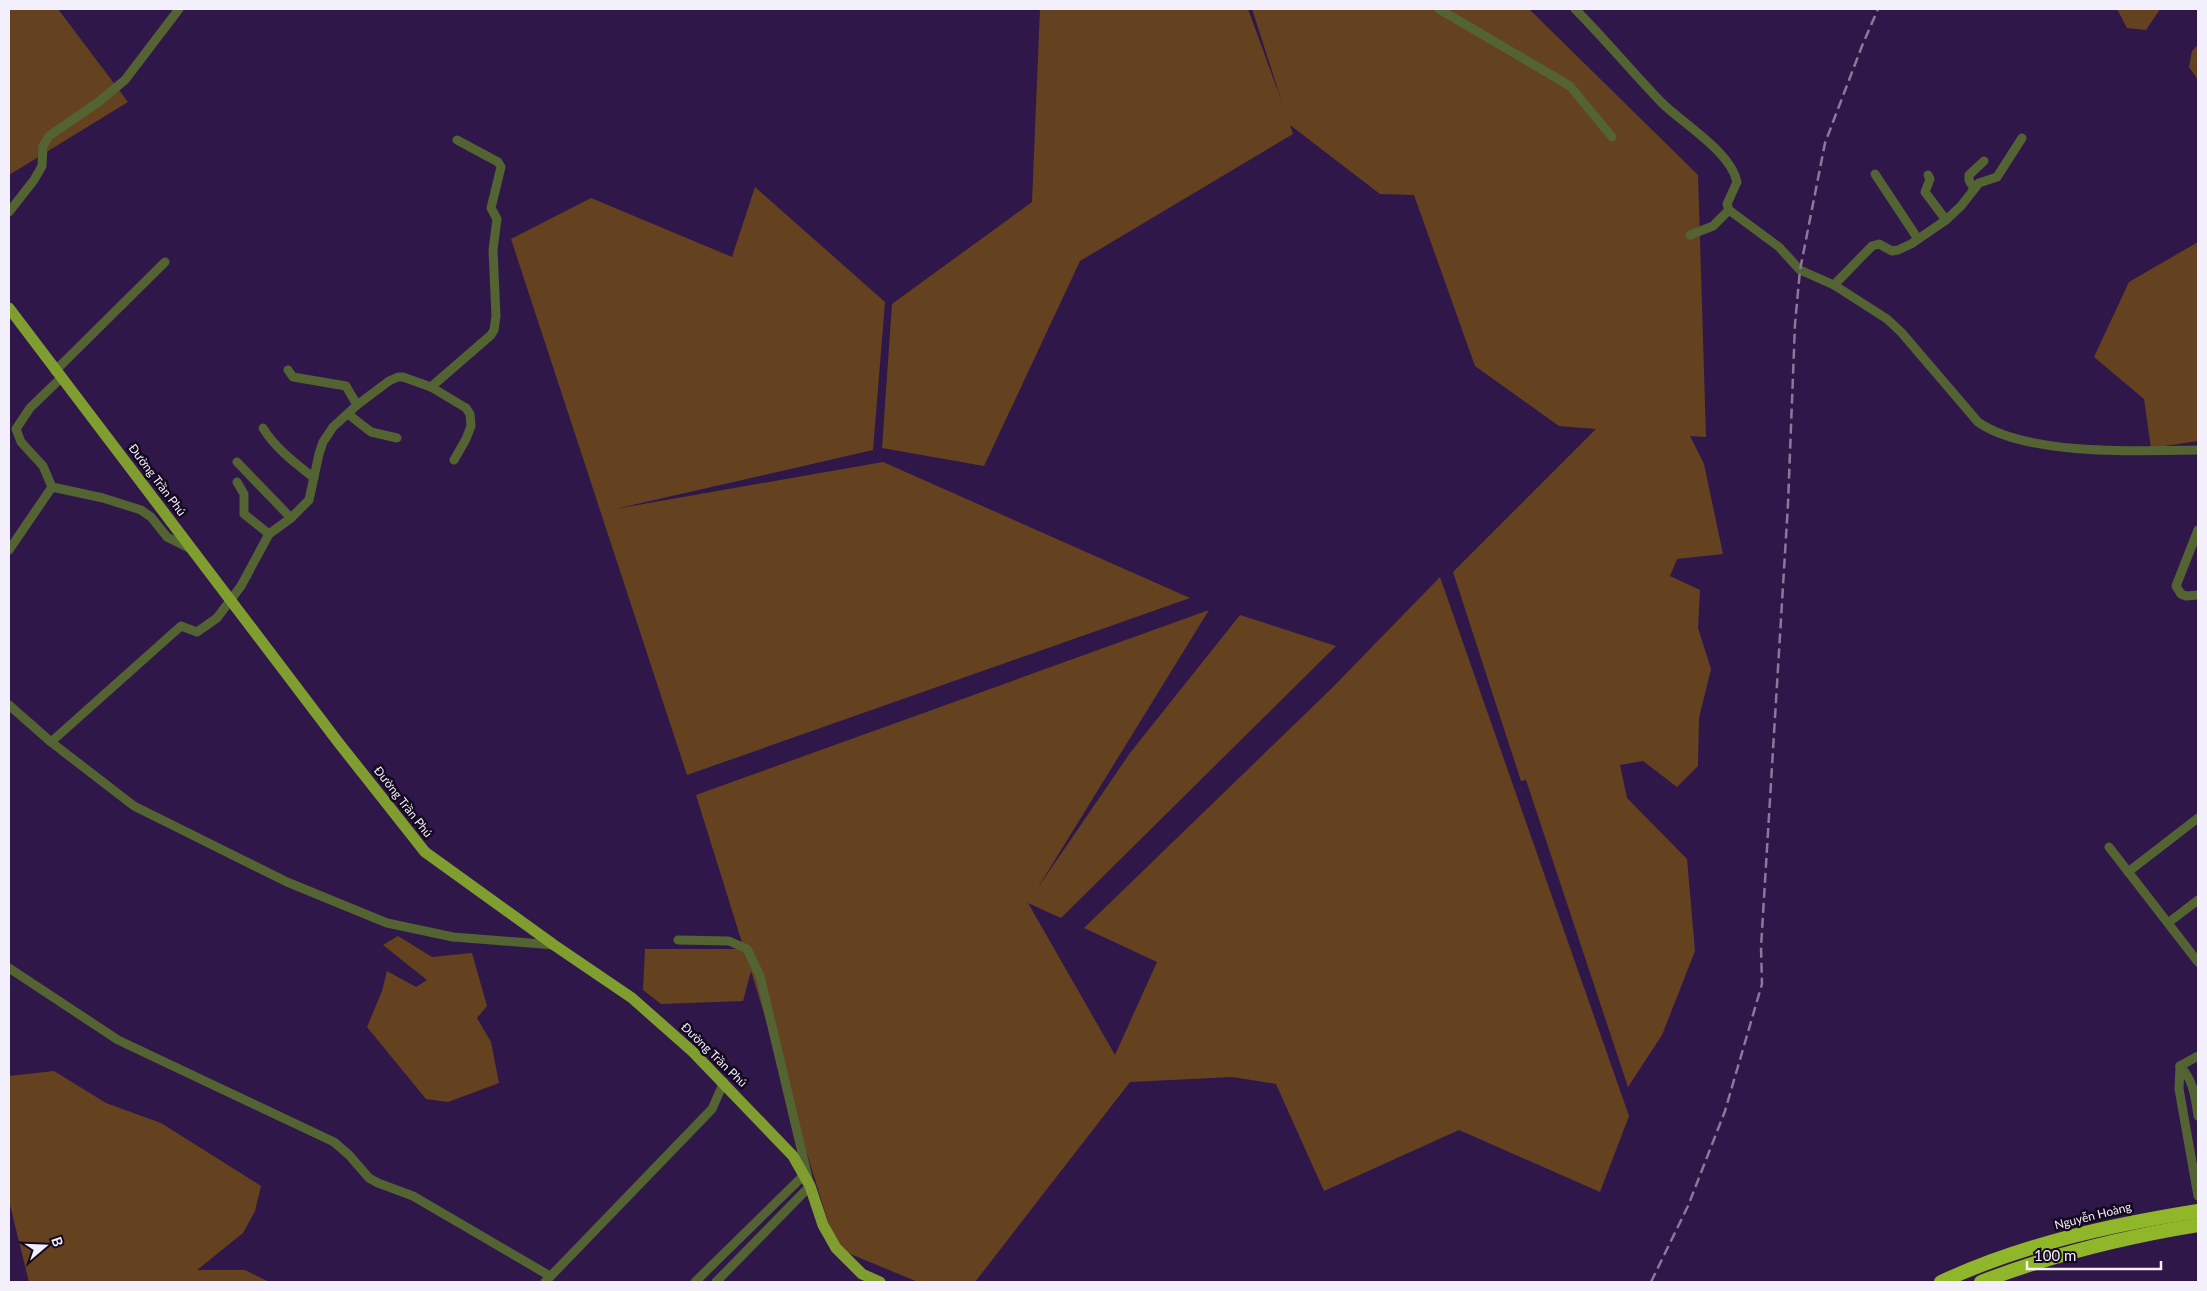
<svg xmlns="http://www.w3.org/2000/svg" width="2207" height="1291" viewBox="0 0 2207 1291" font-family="Lato,sans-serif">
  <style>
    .green { fill: #644220 }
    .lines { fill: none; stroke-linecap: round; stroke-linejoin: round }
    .minor { stroke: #536332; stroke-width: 9 }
    .major { stroke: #7f9e2f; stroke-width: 11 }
    .highway { stroke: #90b629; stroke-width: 14 }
    .rail { stroke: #89799a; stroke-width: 2.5; stroke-dasharray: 10 5; stroke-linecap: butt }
    .labels { text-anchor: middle; stroke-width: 5; stroke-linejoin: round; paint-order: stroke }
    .street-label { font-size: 12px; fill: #f4effc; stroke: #14091f }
  </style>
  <rect width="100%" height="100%" fill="#301749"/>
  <g class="green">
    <path d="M9 9H58L128 102 9 175Z"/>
    <path d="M1040 9H1248L1282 102 1252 9H1529L1698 175 1706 437 1690 436 1704 464 1723 554 1677 559 1670 576 1700 590 1698 628 1711 669 1699 718 1698 766 1677 787 1643 761 1620 765 1627 798 1687 859 1695 951 1662 1035 1628 1087 1526 780 1521 781 1453 572 1596 429 1559 426 1475 366 1414 195 1380 194 1290 125 1293 134 1080 261 984 466 882 448 892 304 1032 202Z"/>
    <path d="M2117 9H2160L2146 30 2127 28Z"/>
    <path d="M2198 45V80L2189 67 2192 51Z"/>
    <path d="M755 187 885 302 873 450 615 509 883 462 1190 598 687 775 511 239 591 198 732 257Z"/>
    <path d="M2198 242V441L2151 448 2144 399 2094 357 2129 282Z"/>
    <path d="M1440 577 1629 1116 1600 1192 1459 1130 1324 1191 1276 1084 1232 1077 1130 1082 975 1282H918L836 1248 751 971 743 1001 661 1004 643 990 645 949H744L696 795 1209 610 1037 889 1130 753 1240 615 1336 646 1061 918 1028 903 1115 1055 1157 962 1084 928 1332 688Z"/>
    <path d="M398 936 432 957 472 953 487 1006 477 1018 491 1042 499 1083 448 1102 426 1099 367 1027 382 991 387 971 416 987 427 980 383 945Z"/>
    <path d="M54 1071 106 1103 161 1123 261 1186 255 1211 243 1233 197 1270H245L269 1282H29L9 1201V1076Z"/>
  </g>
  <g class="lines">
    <g class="minor">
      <path d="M1439 9 1570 86 1612 137"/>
      <path d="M1575 9C1605 39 1632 72 1661 102 1683 124 1731 152 1737 182L1727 204 1729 210 1779 247 1800 270 1834 285 1887 319 1901 332 1978 422C2026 456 2140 451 2198 450"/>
      <path d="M1875 174 1918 239"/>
      <path d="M1928 175 1930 179 1925 192 1946 220"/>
      <path d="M1974 189 1969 180V175L1984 161"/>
      <path d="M9 212 34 180 42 166 43 146 49 136 97 103 125 80 179 9"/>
      <path d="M1690 235 1713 226 1729 210"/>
      <path d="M1834 285 1872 246 1879 244 1892 251 1898 250 1911 244 1946 220 1961 206 1979 183 1997 177 2022 138"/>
      <path d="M288 370 293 377 346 386 357 405"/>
      <path d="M55 371 165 262"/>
      <path d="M431 387 491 335 494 330 496 316 493 250 497 219 491 208 501 167 498 162 457 140"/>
      <path d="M348 414 371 432 397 438"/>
      <path d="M263 428C275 448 295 463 314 478"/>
      <path d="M237 462 291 518"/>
      <path d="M237 482 244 494V514L269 534"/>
      <path d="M52 487 103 498 141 510 151 517 167 537 191 549"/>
      <path d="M52 487 43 466 21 442 16 429 30 408 62 377"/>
      <path d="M2198 530 2176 586 2181 594 2186 596 2198 595"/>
      <path d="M9 550 52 487"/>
      <path d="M9 705 51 742 134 806 287 882 387 923 453 937 554 945"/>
      <path d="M51 742 181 626 197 632 217 618 241 586 269 534 291 518 309 500 319 454 323 442 333 427 357 405 389 381 398 377H403L431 387 466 408 470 414 471 426 466 439 454 460"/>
      <path d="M2109 847 2198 962"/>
      <path d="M2128 872 2198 818"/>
      <path d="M2168 923 2198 900"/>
      <path d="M678 940 729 941 747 949 760 976 810 1186 716 1282"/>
      <path d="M9 968 118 1040 334 1142 349 1155 369 1178 378 1183 413 1196 550 1276"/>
      <path d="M2180 1066 2179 1089 2198 1196"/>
      <path d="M2180 1066C2194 1081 2195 1097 2198 1116"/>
      <path d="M2180 1066 2198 1056"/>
      <path d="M545 1282 712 1109 724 1082"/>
      <path d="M695 1282 804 1175"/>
    </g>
    <path class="major" d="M9 308 338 742 425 852 554 945 632 998 693 1052 793 1156 810 1186 823 1225 836 1248 862 1274 880 1282"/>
    <g class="highway">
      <path d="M1941 1282C2023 1244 2110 1225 2198 1211"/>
      <path d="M1981 1282C2051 1255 2124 1237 2198 1225"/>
    </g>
    <path class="rail" d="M1651 1282 1688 1206 1725 1111 1762 984 1761 947 1788 504 1795 324 1800 270 1825 143 1862 46 1878 9"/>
  </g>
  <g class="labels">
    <g class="street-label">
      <text transform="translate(157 480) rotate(53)" y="4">Đường Trần Phú</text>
      <text transform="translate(403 802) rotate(52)" y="4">Đường Trần Phú</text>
      <text transform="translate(714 1055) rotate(44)" y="4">Đường Trần Phú</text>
      <text transform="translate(2093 1216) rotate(-14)" y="4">Nguyễn Hoàng</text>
    </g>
  </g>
  <rect width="2207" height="1291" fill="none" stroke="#f4effc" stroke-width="20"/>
  <g transform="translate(45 1246) rotate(71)" stroke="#14091f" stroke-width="4" paint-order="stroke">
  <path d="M0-4L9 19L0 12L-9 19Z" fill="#f4effc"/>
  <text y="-8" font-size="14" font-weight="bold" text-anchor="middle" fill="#f4effc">B</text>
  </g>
  <path d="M2027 1261v8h134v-8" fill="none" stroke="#f4effc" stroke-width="2.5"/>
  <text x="2034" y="1261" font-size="15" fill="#f4effc" stroke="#14091f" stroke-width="4" paint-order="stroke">100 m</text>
</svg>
